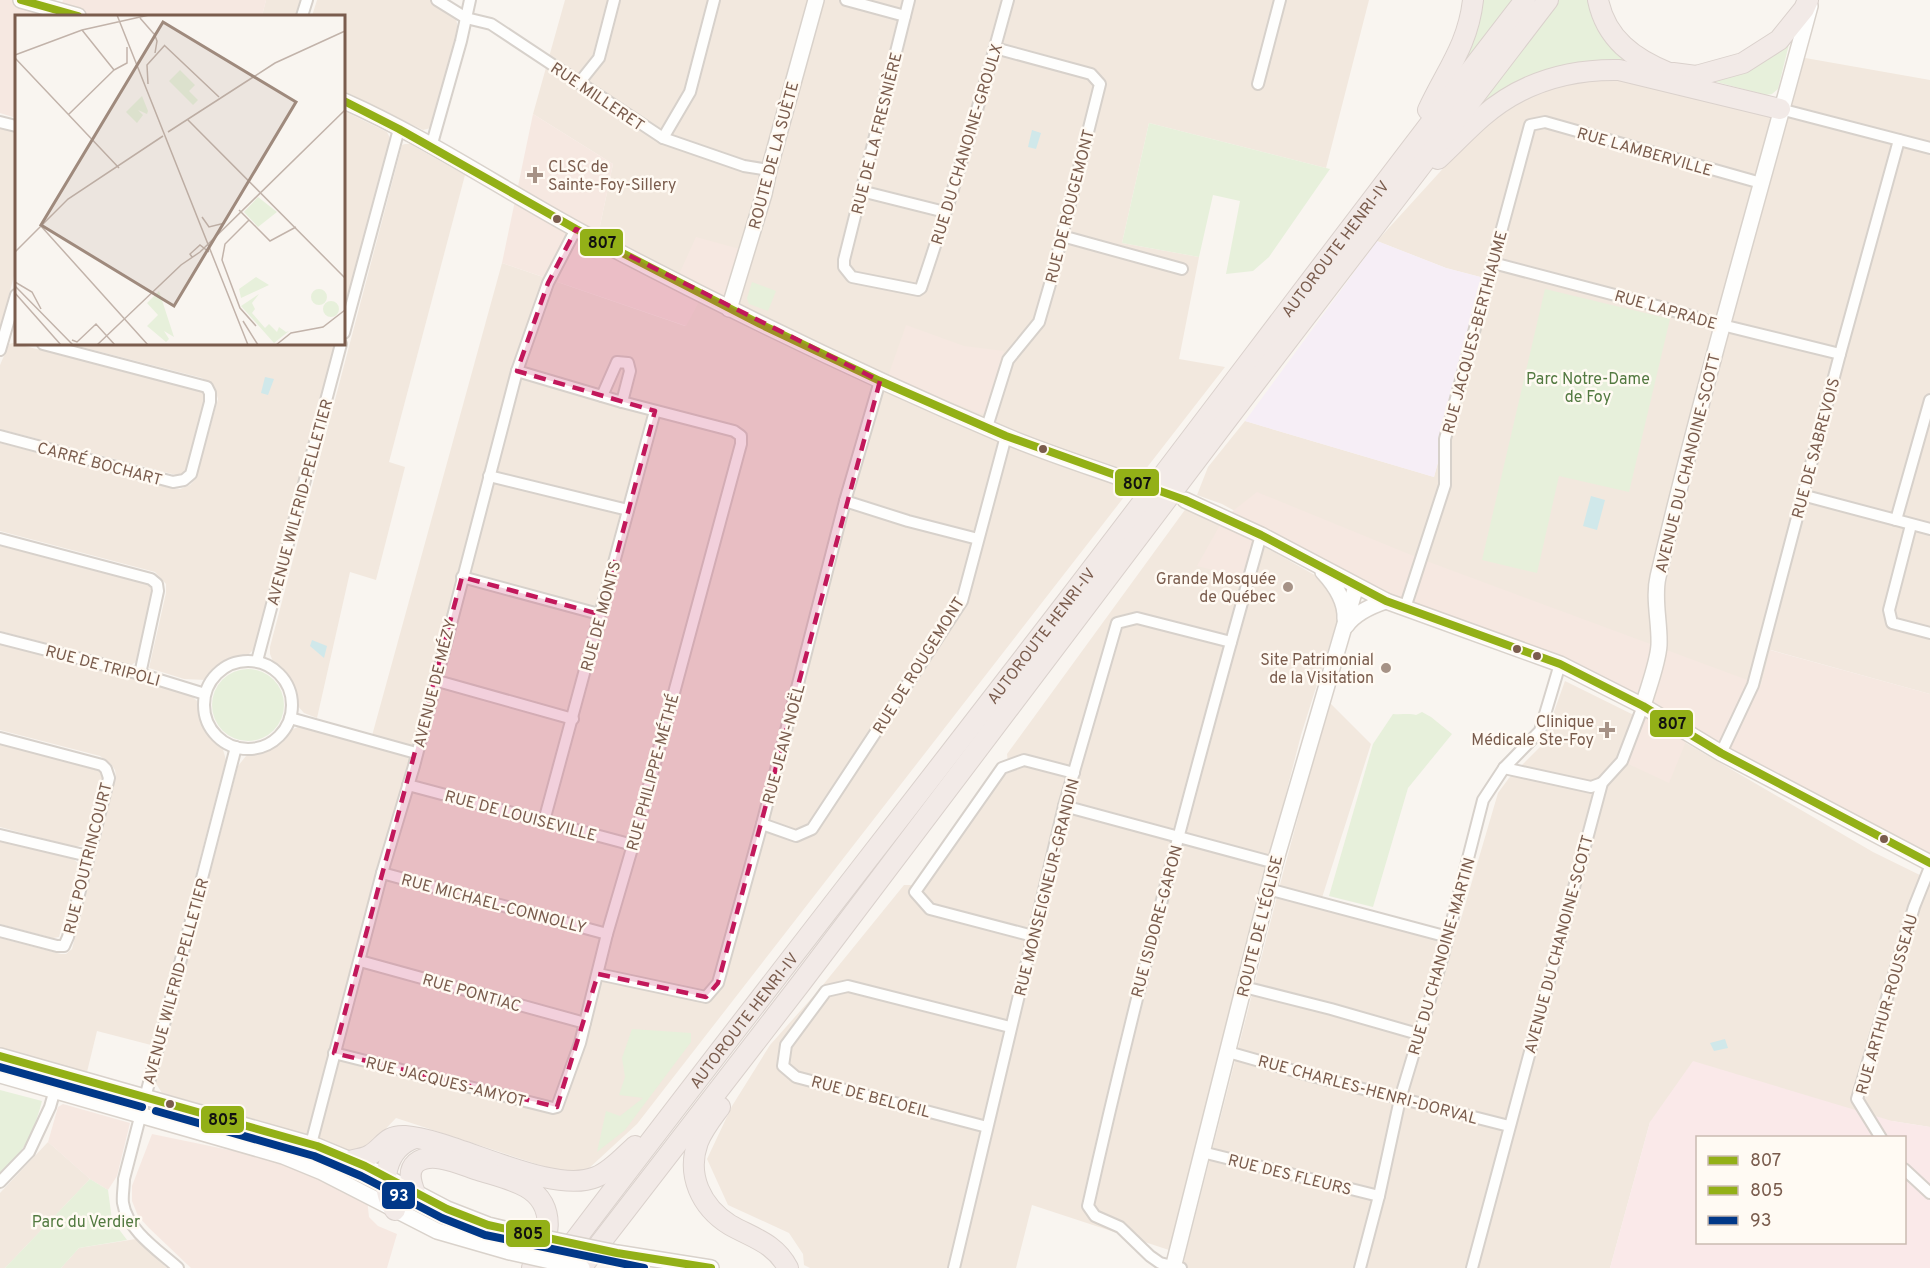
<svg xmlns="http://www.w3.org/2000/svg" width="1930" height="1268" viewBox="0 0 1930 1268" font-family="Overpass,sans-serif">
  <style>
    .residential { fill: #f2e8de }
    .commercial { fill: #f6e8e1 }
    .education { fill: #f6eef6 }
    .medical { fill: #fae9e9; fill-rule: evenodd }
    .green { fill: #e7f0db }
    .water { fill: #d0e8ea }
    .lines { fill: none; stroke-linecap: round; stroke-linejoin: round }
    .street-casing { stroke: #d7d1cb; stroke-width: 14 }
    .secondary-casing { stroke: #d9d2cb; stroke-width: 18 }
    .highway-casing { stroke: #dad1cc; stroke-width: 22 }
    .street { stroke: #fefefd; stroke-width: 10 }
    .secondary { stroke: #fefefd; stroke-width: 15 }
    .highway { stroke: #f2eae7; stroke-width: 20 }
    .secondary-bridge-casing { stroke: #d9d2cb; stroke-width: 18; stroke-linecap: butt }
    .secondary-bridge { stroke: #fefefd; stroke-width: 15 }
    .bus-1-casing { stroke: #fffaf3; stroke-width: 12 }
    .bus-2-casing { stroke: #fffaf3; stroke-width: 12 }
    .bus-3-casing { stroke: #fffaf3; stroke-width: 12 }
    .bus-1 { stroke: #93b017; stroke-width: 8 }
    .bus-2 { stroke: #93b017; stroke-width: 8 }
    .bus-3 { stroke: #013888; stroke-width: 8 }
    .marked { fill: #c2185b; fill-opacity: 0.2; stroke: #c2185b; stroke-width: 4.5; stroke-dasharray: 12 8; stroke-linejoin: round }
    .poi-dot { fill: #a69286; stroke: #fffaf3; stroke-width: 2 }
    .bus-dot { fill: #7a5c4d; stroke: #fffaf3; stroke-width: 2 }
    .labels { text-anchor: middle; stroke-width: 5; stroke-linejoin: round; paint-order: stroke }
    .street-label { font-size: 16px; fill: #7a5c4d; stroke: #fffaf3 }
    .poi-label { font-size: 16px; fill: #7a5c4d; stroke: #fffaf3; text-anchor: end }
    .park-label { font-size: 16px; fill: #537a41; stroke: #fffaf3 }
    .inset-road { fill: none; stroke: #c2b3aa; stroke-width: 1.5 }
    .view { fill: #9f8a7d; fill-opacity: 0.15; stroke: #9f8a7d; stroke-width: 3 }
    .inset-edge { fill: none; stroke: #7a5c4d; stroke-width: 3 }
    .line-badge { stroke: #fffaf3; stroke-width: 2 }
    .badge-label { font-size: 16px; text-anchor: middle; font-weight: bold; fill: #fff }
    .pale-badge-label { font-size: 16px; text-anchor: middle; font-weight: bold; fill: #111 }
  </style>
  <rect width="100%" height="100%" fill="#f9f5f0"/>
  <g class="residential">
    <path d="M266 0H300L296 16H262Z"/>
    <path d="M317 0H431L456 18 458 29 431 128 423 130 344 91V16H312Z"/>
    <path d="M565 0H1369L1326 168 1149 123 1122 243 1199 257 1179 359 1225 367 637 1124 587 1170 564 1173 396 1118 376 1139 366 1153 307 1147 262 1134 265 1122 162 1093 155 1082 238 766 246 756 268 749 278 743 289 731 300 726 370 743 502 263 685 326 702 295 597 240 613 164 533 114Z"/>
    <path d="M1794 56 1930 80V694L1771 650 1761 685 1257 523 1222 504 1197 495 1208 467 1245 421 1434 477 1488 279 1446 268 1377 241 1499 107 1553 81 1608 70 1778 107Z"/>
    <path d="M344 111 387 132 390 138 344 314Z"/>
    <path d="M0 127 16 131V268L0 330Z"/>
    <path d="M405 144H410L465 175 389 462 405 467 376 580 350 572 317 718 304 713 297 705 292 684 273 662 270 654V647L402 145Z"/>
    <path d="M13 343 201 391 205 397 186 469 182 474 176 475 0 429V365L9 344Z"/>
    <path d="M70 344H336L255 648 248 655 230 660 217 667 206 680 184 679 149 668 166 593V584L155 572 0 531V443L171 488 180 489 190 485 196 478 218 399 214 386 202 378Z"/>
    <path d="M1187 507 1274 552 1327 582 1337 608 1338 618 1301 735 1169 1250 1032 1205 1016 1268H810L804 1265 803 1254 789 1233 728 1205 707 1159 732 1106 770 1045 818 991 904 885H915L1008 763 1007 754Z"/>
    <path d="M0 544 144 582 149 586 153 592 136 662 131 665 0 631Z"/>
    <path d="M0 644 190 694 197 701 201 719 206 730 222 746 226 760 151 1045 97 1031 87 1072 0 1048V938L61 954H66L72 949 116 777 115 770 111 764 100 756 0 730Z"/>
    <path d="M1565 681 1662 729 1873 852 1930 880V1127L1892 1121 1650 1122 1610 1268H1182L1283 873 1329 702 1371 744 1320 904 1443 939 1458 929 1498 793 1509 778 1542 745Z"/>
    <path d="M0 744 100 771 103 778 83 845 75 847 0 827Z"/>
    <path d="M0 840 72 858 78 863V867L59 937 53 938 0 924Z"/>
    <path d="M48 1142 90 1179 5 1268H0V1193Z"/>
    <path d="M136 1239 167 1268H61L79 1248Z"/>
  </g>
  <g class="commercial">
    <path d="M0 0H21L60 11 63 0H266L262 16H16V118L0 113Z"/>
    <path d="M533 114 613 164 597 240 676 281 696 237 747 251 729 309 702 296 686 326 502 263Z"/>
    <path d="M906 325 964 346 1004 351 986 413 981 414 888 376Z"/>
    <path d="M1257 492 1421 559 1761 685 1770 650 1930 694V863L1689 734 1669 783 1622 761 1643 706 1405 608 1261 535 1249 579 1197 566 1224 518Z"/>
    <path d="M63 1104 130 1123 117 1176 108 1190 90 1179 48 1142 58 1107Z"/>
    <path d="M152 1134 374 1180 367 1199 369 1217 378 1226 397 1234 387 1268H191L149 1228 138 1216 132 1201V1186Z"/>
  </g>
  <path class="education" d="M1377 241 1446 268 1488 279 1434 477 1245 421Z"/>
  <path class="medical" d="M1693 1061 1892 1121 1930 1127V1268H1610L1650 1122ZM1698 1138H1904V1242H1698Z"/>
  <g class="green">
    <path d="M1478 0H1513L1446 90Z"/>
    <path d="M1557 0H1593L1639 65H1595L1461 131Z"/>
    <path d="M1790 40 1778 89 1772 94 1766 95 1713 81Z"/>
    <path d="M1149 123 1326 168 1330 169 1269 257 1253 271 1226 274 1240 201 1213 195 1199 257 1122 243Z"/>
    <path d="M752 282 776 291 768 311 749 304 747 298Z"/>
    <path d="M1545 289 1670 319 1629 492 1559 476 1537 573 1482 560Z"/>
    <circle cx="248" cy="705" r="36"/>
    <path d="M1422 712 1431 717 1452 734 1408 788 1373 907 1329 896 1373 744 1393 714C1401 715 1409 713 1416 715Z"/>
    <path d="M632 1029 691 1033V1042L625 1130 597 1152 606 1111 620 1116 643 1098 619 1095 625 1077 622 1058Z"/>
    <path d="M0 1090 42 1101C33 1135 24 1151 0 1176Z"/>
    <path d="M90 1179 108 1190 112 1220 127 1240 79 1248 61 1268H5Z"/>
  </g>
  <g class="water">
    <path d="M1032 130 1041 133 1036 149 1028 147Z"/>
    <path d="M265 377 274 379 268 395 261 393Z"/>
    <path d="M1591 496 1605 500 1597 530 1583 526Z"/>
    <path d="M312 640 327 646 324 658 310 646Z"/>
    <path d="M1725 1039 1728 1048 1714 1051 1710 1043Z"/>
  </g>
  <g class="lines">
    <defs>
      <g id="street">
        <path d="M437 0 466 18 491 24 663 138 744 166 769 170"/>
        <path d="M846 0 905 16"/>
        <path d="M909 0 844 260V267L852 277 918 290 921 288C953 193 982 97 1008 0"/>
        <path d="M302 16 307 0"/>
        <path d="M579 83 599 58 614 0"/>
        <path d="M1258 84 1280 0"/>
        <path d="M1780 109 1930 148"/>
        <path d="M0 122 16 126"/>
        <path d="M663 138 690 92 714 0"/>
        <path d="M431 147 461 41 470 0"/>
        <path d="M861 191 945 212"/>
        <path d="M1062 236 1182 269"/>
        <path d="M1493 263 1657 306 1722 325 1840 354"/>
        <path d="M344 333 399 129"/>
        <path d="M0 350 16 295"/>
        <path d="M602 396 617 362 628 363 630 371 622 402"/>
        <path d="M987 427 1008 360 1039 322 1050 284 1100 84 1091 74 995 48"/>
        <path d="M0 436 173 482 184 480 191 474 210 402V393L207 387 43 344"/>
        <path d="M489 476 628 510"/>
        <path d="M1802 495 1930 529"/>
        <path d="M845 501 908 521 978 539"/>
        <path d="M1896 520 1930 400"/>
        <path d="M1911 525 1889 610 1892 623 1930 633"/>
        <path d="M0 539 151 579 157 584 158 591 140 674"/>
        <path d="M462 577 599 614"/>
        <path d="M1405 608 1445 485V439L1530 125 1545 122 1761 183"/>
        <path d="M0 638 140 674 205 694"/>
        <path d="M257 661 341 344"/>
        <circle cx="248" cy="705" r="44"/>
        <path d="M434 680 573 719"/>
        <path d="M290 718 416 753"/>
        <path d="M0 738 102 765 106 769 109 778 68 937 64 946H57L0 931"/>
        <path d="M1721 753 1753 685 1840 354 1899 140"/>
        <path d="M1504 768 1591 787 1602 783"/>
        <path d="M408 785 633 845"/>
        <path d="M1064 806 1275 863"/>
        <path d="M544 821 655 411"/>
        <path d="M762 824 796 836 812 829 962 601 1006 436"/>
        <path d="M0 835 88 856"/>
        <path d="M382 873 607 934"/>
        <path d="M1268 889 1448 937"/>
        <path d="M1033 936 930 909 915 892 1002 768 1024 760 1074 773"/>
        <path d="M360 961 585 1023"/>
        <path d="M598 974 706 997 718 983 762 824 845 501 880 381"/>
        <path d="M1244 987 1331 1009 1418 1034"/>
        <path d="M1228 1052 1312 1076 1509 1126"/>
        <path d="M334 1053 553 1108 557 1107 580 1043 607 934 633 845 741 444V436L734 431 622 402 517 371"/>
        <path d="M987 1127 796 1077 783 1066 786 1045 826 991 848 986 1010 1027"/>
        <path d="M1881 1138 1857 1099 1914 907 1930 867"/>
        <path d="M311 1144 382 873 414 766 517 371 548 283 576 229"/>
        <path d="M1202 1152 1379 1196"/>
        <path d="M1904 1169 1930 1193"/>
        <path d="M0 1182 29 1152 50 1107 60 1072"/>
        <path d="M178 1268C159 1251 127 1230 123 1203 122 1196 124 1187 124 1179L236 747"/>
        <path d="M954 1268 1064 806 1117 623 1137 618 1231 642"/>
        <path d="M1181 1268 1160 1263 1150 1256 1120 1227 1095 1216 1088 1206C1138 981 1198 758 1261 535"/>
        <path d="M1360 1268 1379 1196 1400 1099 1443 956 1483 800 1504 768 1540 731 1560 664"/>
        <path d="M1472 1268 1602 783 1622 761 1643 706"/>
      </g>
      <g id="secondary">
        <path d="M21 0 78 16"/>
        <path d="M344 101C432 140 512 196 598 241 731 311 867 377 1006 436 1049 454 1094 468 1138 484"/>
        <path d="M729 309 764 194 769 170 816 0"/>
        <path d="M1185 500 1261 535 1386 601 1560 664 1643 706 1721 753 1930 863"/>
        <path d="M1323 572C1335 585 1346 602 1345 619"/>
        <path d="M1346 626C1355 613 1371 606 1386 601"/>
        <path d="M1643 706C1648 688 1658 663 1659 645 1660 623 1653 598 1658 577 1703 385 1759 196 1810 6"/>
        <path d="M0 1056 317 1146 365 1166 447 1209 488 1225 525 1234"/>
        <path d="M0 1075 283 1156 322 1172 437 1231 510 1252"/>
        <path d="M617 1253 711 1268"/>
        <path d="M1173 1268 1275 863 1356 586"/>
      </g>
      <g id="highway">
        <path d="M1598 0C1606 39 1634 59 1669 73"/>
        <path d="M1673 73 1696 76 1743 63 1779 40 1804 9 1808 0"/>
        <path d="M1428 110C1446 71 1468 45 1473 0"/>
        <path d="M1438 159C1453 145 1467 130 1482 117 1522 82 1568 69 1619 70L1780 109"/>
        <path d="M720 1107C712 1118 703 1129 698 1142 686 1175 701 1207 730 1225 753 1238 775 1243 788 1268"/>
        <path d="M353 1160C359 1159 365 1158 370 1155 384 1147 385 1135 405 1136 456 1140 551 1196 596 1177 611 1171 623 1157 635 1146"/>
        <path d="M415 1193C411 1183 407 1171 416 1163 432 1150 462 1165 478 1170 494 1175 512 1179 526 1187 558 1205 550 1244 532 1268"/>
        <path d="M395 1210C378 1186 385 1148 415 1138"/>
        <path id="s1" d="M554 1268C723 1044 897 823 1068 600 1221 400 1371 199 1525 0"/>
        <path d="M581 1268 801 983 1229 417 1548 0"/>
      </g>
    </defs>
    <use href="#street" class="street-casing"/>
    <use href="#secondary" class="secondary-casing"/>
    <use href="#highway" class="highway-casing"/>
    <use href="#street" class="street"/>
    <use href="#secondary" class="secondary"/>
    <use href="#highway" class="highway"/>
    <defs>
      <g id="secondary-bridge">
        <path d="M525 1234 617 1253"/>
        <path d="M510 1252 582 1268"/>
      </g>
    </defs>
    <use href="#secondary-bridge" class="secondary-bridge-casing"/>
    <use href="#secondary-bridge" class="secondary-bridge"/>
    <defs>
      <g id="bus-1">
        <path d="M21 0 78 16"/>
        <path d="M344 101 399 129 576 229 760 324 880 381 1006 436 1185 500 1261 535 1386 601 1560 664 1643 706 1721 753 1930 863"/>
      </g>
      <path id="bus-2" d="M0 1056 317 1146 365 1166 447 1209 488 1225 617 1253 711 1268"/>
      <g id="bus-3">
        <path d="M0 1067 142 1107"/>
        <path d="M156 1111 314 1156 361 1176 442 1218 485 1235 644 1268"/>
      </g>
    </defs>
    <use href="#bus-1" class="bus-1-casing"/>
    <use href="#bus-2" class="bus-2-casing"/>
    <use href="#bus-3" class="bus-3-casing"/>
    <use href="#bus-1" class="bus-1"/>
    <use href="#bus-2" class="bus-2"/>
    <use href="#bus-3" class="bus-3"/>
  </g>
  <path class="marked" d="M576 229 880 381 718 983 706 997 598 974 557 1107 334 1053 462 577 599 614 615 561 655 411 517 371 548 283Z"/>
  <g class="poi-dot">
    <path d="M532 166h6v6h6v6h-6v6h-6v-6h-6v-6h6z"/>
    <circle cx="1288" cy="587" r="6"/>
    <circle cx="1386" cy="668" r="6"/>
    <path d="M1604 721h6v6h6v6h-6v6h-6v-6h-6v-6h6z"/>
  </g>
  <g class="bus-dot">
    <circle cx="557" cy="219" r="5"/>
    <circle cx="1043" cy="449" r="5"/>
    <circle cx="1517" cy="649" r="5"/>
    <circle cx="1537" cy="656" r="5"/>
    <circle cx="1884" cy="839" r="5"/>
    <circle cx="170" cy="1104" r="5"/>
  </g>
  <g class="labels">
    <g class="street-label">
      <text transform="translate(598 96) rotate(34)" y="6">RUE MILLERET</text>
      <text transform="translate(876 133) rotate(-76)" y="6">RUE DE LA FRESNIÈRE</text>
      <text transform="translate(966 144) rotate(-73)" y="6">RUE DU CHANOINE-GROULX</text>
      <text transform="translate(1645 151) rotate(16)" y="6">RUE LAMBERVILLE</text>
      <text transform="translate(773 155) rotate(-75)" y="6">ROUTE DE LA SUÈTE</text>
      <text transform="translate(1069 206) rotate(-76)" y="6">RUE DE ROUGEMONT</text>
      <text dy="6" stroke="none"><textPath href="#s1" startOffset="1284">AUTOROUTE HENRI-IV</textPath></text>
      <text transform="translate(1666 309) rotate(16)" y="6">RUE LAPRADE</text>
      <text transform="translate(1474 332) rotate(-75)" y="6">RUE JACQUES-BERTHIAUME</text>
      <text transform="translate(1815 448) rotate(-75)" y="6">RUE DE SABREVOIS</text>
      <text transform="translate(100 463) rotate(15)" y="6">CARRÉ BOCHART</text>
      <text transform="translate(1687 463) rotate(-76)" y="6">AVENUE DU CHANOINE-SCOTT</text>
      <text transform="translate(299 502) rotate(-75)" y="6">AVENUE WILFRID-PELLETIER</text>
      <text transform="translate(600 616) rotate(-75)" y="6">RUE DE MONTS</text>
      <text dy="6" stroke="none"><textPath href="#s1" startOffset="798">AUTOROUTE HENRI-IV</textPath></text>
      <text transform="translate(103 665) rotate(15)" y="6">RUE DE TRIPOLI</text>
      <text transform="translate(918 665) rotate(-58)" y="6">RUE DE ROUGEMONT</text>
      <text transform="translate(434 683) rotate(-76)" y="6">AVENUE DE MÉZY</text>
      <text transform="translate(783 744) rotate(-75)" y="6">RUE JEAN-NOËL</text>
      <text transform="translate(652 772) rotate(-75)" y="6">RUE PHILIPPE-MÉTHÉ</text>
      <text transform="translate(521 815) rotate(15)" y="6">RUE DE LOUISEVILLE</text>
      <text transform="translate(87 858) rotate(-76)" y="6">RUE POUTRINCOURT</text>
      <text transform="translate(1046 887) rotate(-76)" y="6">RUE MONSEIGNEUR-GRANDIN</text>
      <text transform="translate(494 903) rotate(15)" y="6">RUE MICHAEL-CONNOLLY</text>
      <text transform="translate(1156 921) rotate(-75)" y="6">RUE ISIDORE-GARON</text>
      <text transform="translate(1259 926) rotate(-76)" y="6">ROUTE DE L'ÉGLISE</text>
      <text transform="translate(1558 944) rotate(-75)" y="6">AVENUE DU CHANOINE-SCOTT</text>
      <text transform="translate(1441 956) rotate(-74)" y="6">RUE DU CHANOINE-MARTIN</text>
      <text transform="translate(175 981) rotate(-75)" y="6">AVENUE WILFRID-PELLETIER</text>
      <text transform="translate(472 992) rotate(16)" y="6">RUE PONTIAC</text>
      <text transform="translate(1886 1004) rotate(-74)" y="6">RUE ARTHUR-ROUSSEAU</text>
      <text dy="6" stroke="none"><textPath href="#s1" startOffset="312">AUTOROUTE HENRI-IV</textPath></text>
      <text transform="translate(446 1081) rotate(14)" y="6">RUE JACQUES-AMYOT</text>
      <text transform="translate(1368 1089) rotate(15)" y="6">RUE CHARLES-HENRI-DORVAL</text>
      <text transform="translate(871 1096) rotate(15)" y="6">RUE DE BELOEIL</text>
      <text transform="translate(1290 1174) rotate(14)" y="6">RUE DES FLEURS</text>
    </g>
    <g class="poi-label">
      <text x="548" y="172" text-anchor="start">CLSC de<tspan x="548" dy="18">Sainte-Foy-Sillery</tspan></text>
      <text x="1276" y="584">Grande Mosquée<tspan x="1276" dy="18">de Québec</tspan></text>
      <text x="1374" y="665">Site Patrimonial<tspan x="1374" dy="18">de la Visitation</tspan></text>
      <text x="1594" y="727">Clinique<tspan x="1594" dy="18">Médicale Ste-Foy</tspan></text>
    </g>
    <g class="park-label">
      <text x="1588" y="384">Parc Notre-Dame<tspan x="1588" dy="18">de Foy</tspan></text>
      <text x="86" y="1227">Parc du Verdier</text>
    </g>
  </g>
  <g transform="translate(15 15)">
    <rect width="330" height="330" fill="#f9f5f0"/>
    <path d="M165 55 180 70 174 76 183 85 178 90 154 66ZM127 81 133 96 132 99 123 95 128 100 122 108 111 97ZM243 182 262 197 243 212 229 197ZM241 262 254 270 226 283 224 274ZM296 282a8 8 0 1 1 16 0a8 8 0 1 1-16 0ZM144 276 159 322 149 316 154 324 151 327 132 311 143 300 132 288ZM244 279 237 288 240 294 237 298 250 313 254 309 262 317 264 312 271 317 274 316 259 328 226 291ZM308 294a8 8 0 1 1 16 0a8 8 0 1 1-16 0Z" fill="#e7f0db"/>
    <path class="inset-road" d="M102 0 233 330M125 3 139 19M139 18 142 26 140 38M149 30 204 82M0 40 67 15 134 0M0 43 104 153M99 55 112 48V32M133 69 132 50 150 30M53 100 99 55 67 15M173 105 330 263M153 117 260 48 330 16M224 195 255 226 281 212M187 202 194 212 210 208M234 205 210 229 207 245 225 293 241 311M25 210 133 330M0 237 53 184 148 121M177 242 175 239 185 230 194 237M0 267 17 277 26 294M0 271 58 330M0 278 46 330M228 306 243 330M57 325 62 327 81 309 100 330M82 330 166 250 185 237 330 95M261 330 276 318 308 312 330 295"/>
    <path class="view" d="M148 7 281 87 159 291 26 210Z"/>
    <rect width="330" height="330" class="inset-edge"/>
  </g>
  <g class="line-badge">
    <rect x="579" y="228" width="45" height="29" rx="6" fill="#93b017"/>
    <rect x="1114" y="468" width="46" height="29" rx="6" fill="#93b017"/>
    <rect x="1649" y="709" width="45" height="29" rx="6" fill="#93b017"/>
    <rect x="200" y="1105" width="45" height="29" rx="6" fill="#93b017"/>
    <rect x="381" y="1181" width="35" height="29" rx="6" fill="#013888"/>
    <rect x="505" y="1219" width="46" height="29" rx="6" fill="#93b017"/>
  </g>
  <g class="badge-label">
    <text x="399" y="1201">93</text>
  </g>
  <g class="pale-badge-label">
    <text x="602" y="248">807</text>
    <text x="1137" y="489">807</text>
    <text x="1672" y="729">807</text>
    <text x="223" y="1125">805</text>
    <text x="528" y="1239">805</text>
  </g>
  <rect x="1696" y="1136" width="210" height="108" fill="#fffaf3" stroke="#cabbb1" stroke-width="1.5"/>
  <rect x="1708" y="1156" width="30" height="9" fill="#93b017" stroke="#cabbb1" stroke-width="1.5"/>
  <text x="1750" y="1166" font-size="18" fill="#7a5c4d">807</text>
  <rect x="1708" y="1186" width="30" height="9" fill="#93b017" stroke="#cabbb1" stroke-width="1.5"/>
  <text x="1750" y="1196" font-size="18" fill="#7a5c4d">805</text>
  <rect x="1708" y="1216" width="30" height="9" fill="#013888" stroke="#cabbb1" stroke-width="1.5"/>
  <text x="1750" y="1226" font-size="18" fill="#7a5c4d">93</text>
</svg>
